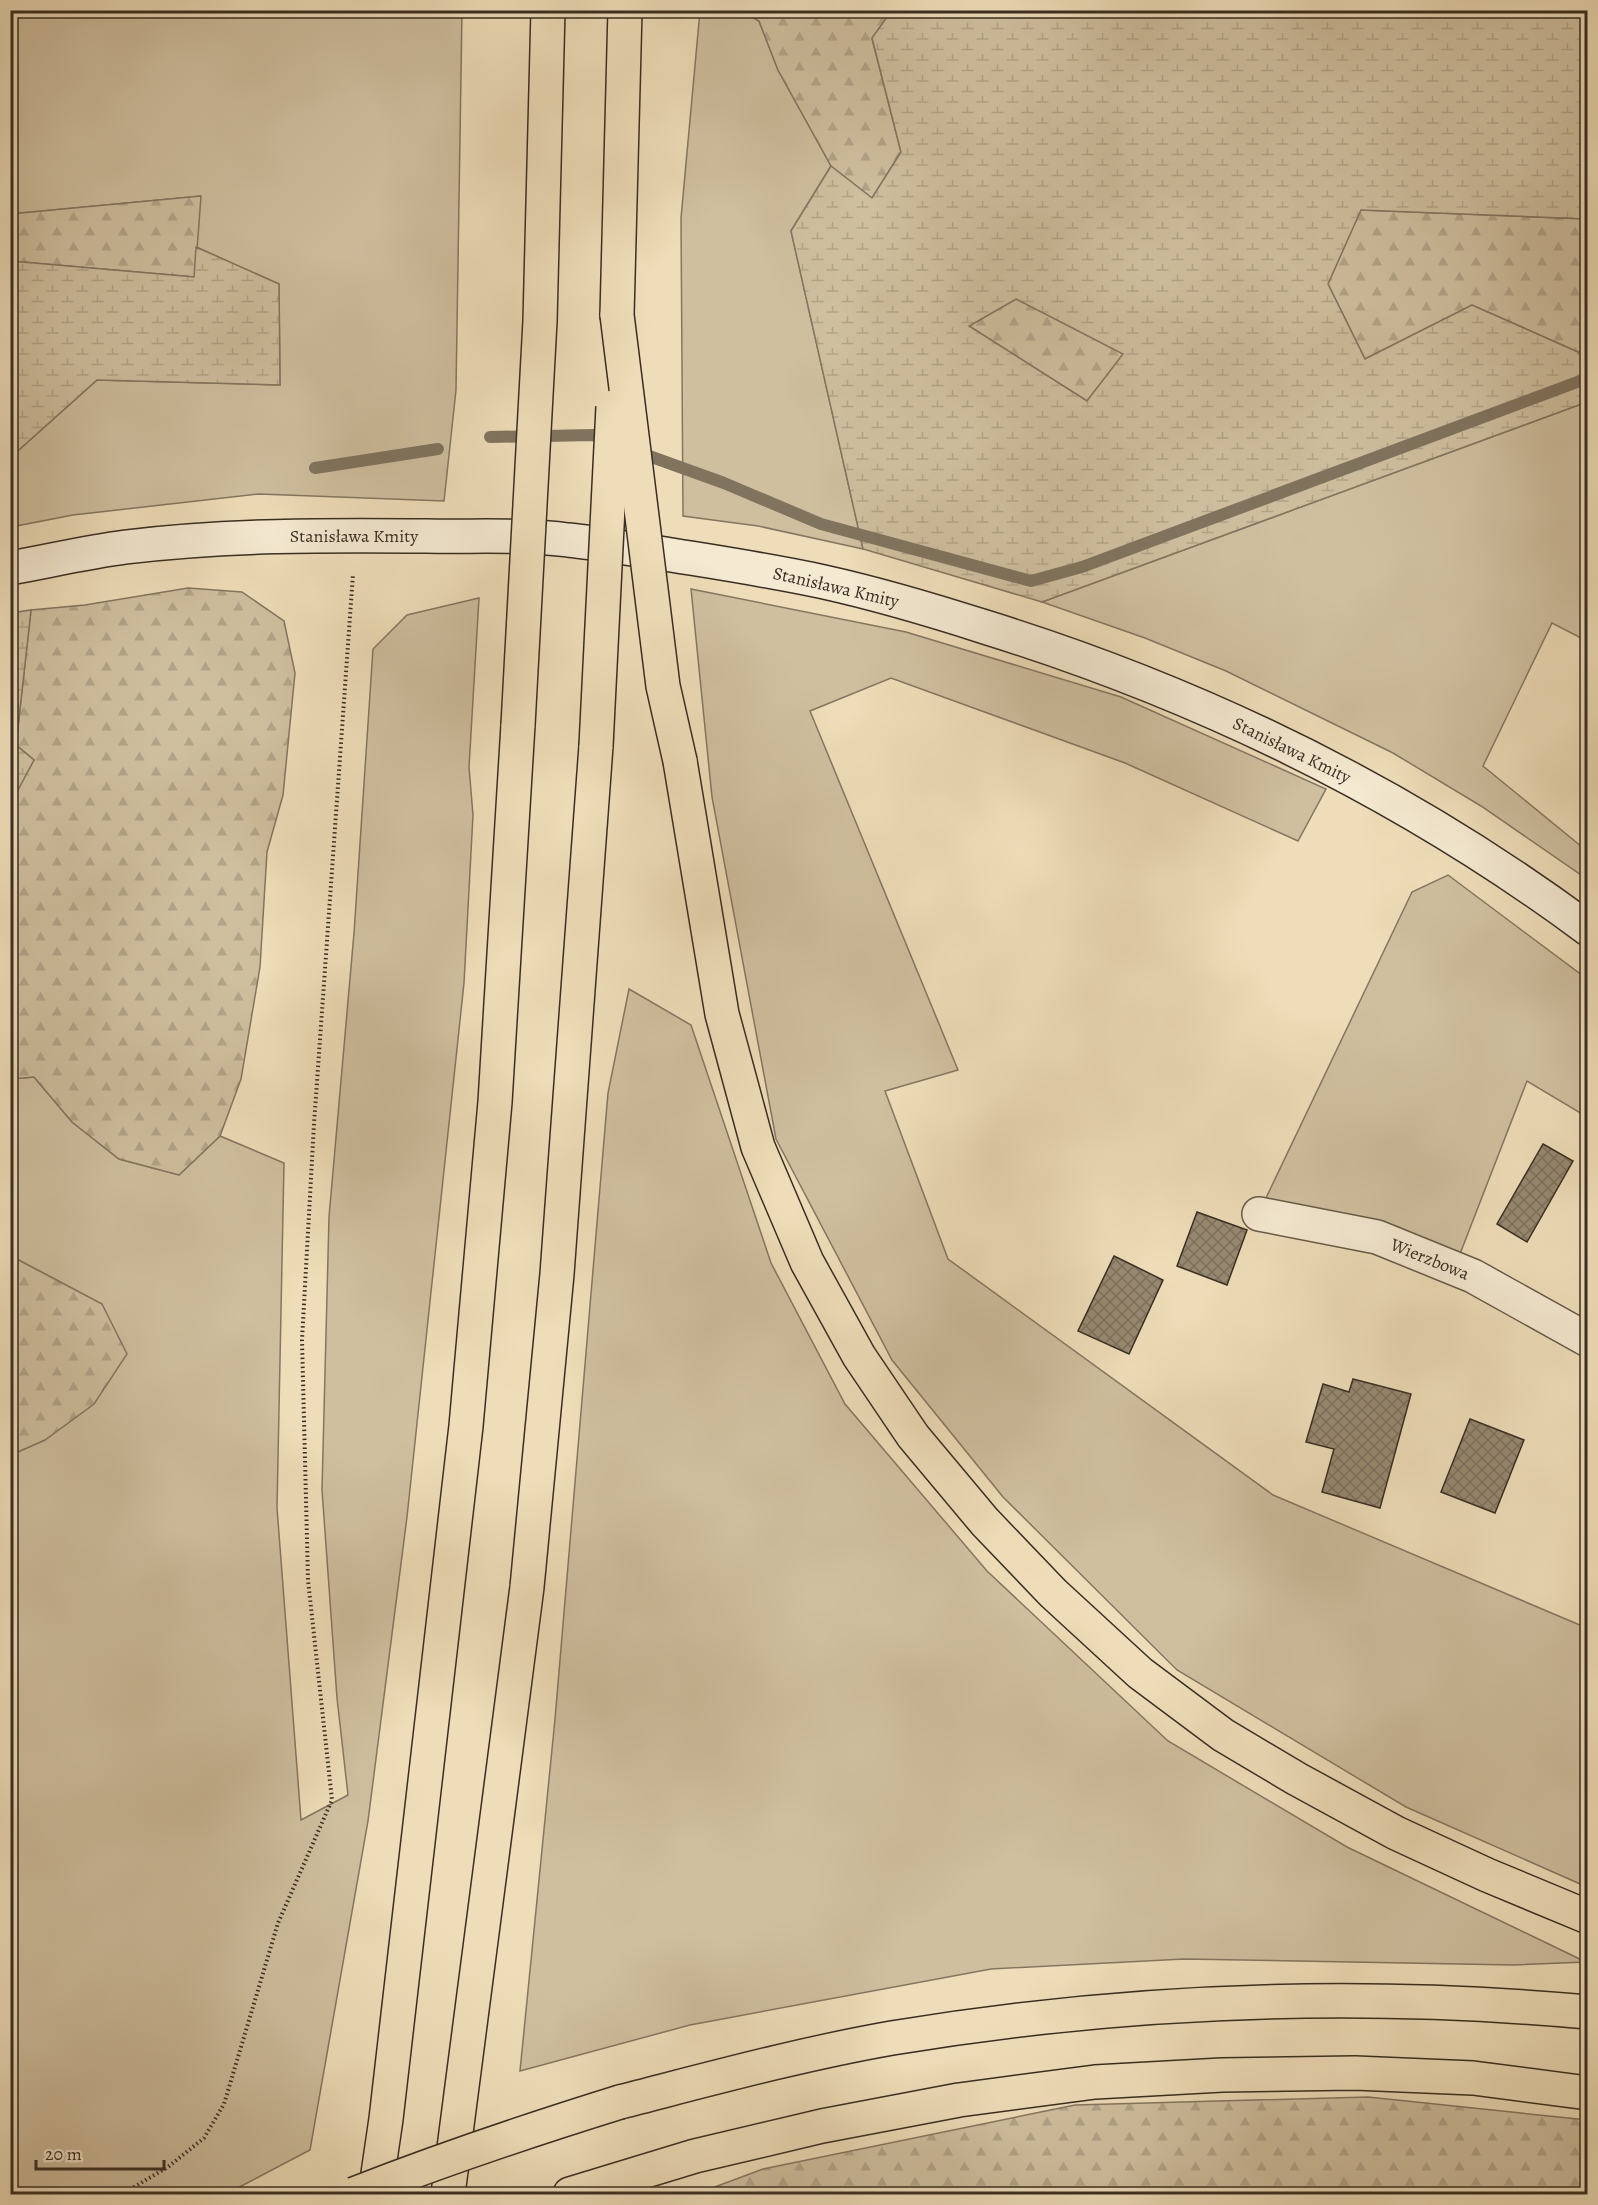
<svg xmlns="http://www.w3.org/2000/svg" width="1598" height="2205" viewBox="0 0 1598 2205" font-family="Alegreya,serif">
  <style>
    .grass { fill: #cfbf9f; stroke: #847662; stroke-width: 1.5 }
    .forest { fill: url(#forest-firs); stroke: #847662; stroke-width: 1.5 }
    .wetland { fill: url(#wetland-marsh); stroke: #847662; stroke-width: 1.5; fill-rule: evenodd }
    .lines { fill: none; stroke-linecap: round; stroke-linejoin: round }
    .stream { stroke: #80745f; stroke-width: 12 }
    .building { fill: url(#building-cross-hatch); stroke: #382e25; stroke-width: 1.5 }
    .street-casing { stroke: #665a4a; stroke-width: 36 }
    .secondary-casing { stroke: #382e25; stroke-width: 36 }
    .highway-casing { stroke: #382e25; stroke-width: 36 }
    .path { stroke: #382e25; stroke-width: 4; stroke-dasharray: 1.5 3; stroke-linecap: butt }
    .street { stroke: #f4e9d1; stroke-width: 33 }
    .secondary { stroke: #f4e9d1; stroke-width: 33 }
    .highway { stroke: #eeddb8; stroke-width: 33 }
    .highway-bridge-casing { stroke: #382e25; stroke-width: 36; stroke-linecap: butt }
    .highway-bridge { stroke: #eeddb8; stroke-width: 33 }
    .labels { text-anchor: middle; stroke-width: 6; stroke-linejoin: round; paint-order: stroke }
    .street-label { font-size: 18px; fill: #382e25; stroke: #f4e9d1 }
  </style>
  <defs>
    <pattern id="forest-firs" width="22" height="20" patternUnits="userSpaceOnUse" patternTransform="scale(1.5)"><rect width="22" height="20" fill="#cfbf9f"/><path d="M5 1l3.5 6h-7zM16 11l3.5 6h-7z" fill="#b2a489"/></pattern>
    <pattern id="wetland-marsh" width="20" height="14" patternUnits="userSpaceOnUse" patternTransform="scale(1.5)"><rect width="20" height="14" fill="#cfbf9f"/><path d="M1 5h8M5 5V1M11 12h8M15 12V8" fill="none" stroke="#b2a489"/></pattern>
    <pattern id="building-cross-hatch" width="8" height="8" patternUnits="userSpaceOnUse" patternTransform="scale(1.5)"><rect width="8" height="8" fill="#978971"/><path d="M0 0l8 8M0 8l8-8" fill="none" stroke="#7c705d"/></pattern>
  </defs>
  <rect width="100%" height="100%" fill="#eeddb8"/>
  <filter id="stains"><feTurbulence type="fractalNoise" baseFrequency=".00333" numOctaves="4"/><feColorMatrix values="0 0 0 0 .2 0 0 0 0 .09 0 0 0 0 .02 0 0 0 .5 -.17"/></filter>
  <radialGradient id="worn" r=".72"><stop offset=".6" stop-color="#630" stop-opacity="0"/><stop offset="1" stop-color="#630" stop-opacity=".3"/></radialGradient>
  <g class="grass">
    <path d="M10 11H462L456 390 444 501 259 494 73 515 11 527V457L97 380 280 385 279 284 196 247 200 196 11 214Z"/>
    <path d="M700 11H742L759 21 778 70 831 166 791 231 863 549 758 526 683 516 681 218Z"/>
    <path d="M1587 402V641L1552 623 1483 766 1587 851V879L1481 806 1393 753 1226 671 1145 638 1042 602Z"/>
    <path d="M691 589 906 632 1121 697 1326 789 1298 841 1125 763 891 678 810 711 958 1070 885 1091 948 1259 1273 1495 1587 1628V1887L1406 1807 1177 1670 1003 1497 892 1360 776 1139 712 797Z"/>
    <path d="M479 598 469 767 473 815 464 983 407 1517 368 1821 310 2150 226 2194H11L10 1455 45 1440 102 1304 11 1256V1079L34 1077 72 1122 119 1159 179 1175 220 1136 284 1163 277 1508 301 1820 348 1795 337 1698 322 1490 329 1217 354 933 373 649 407 615Z"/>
    <path d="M1448 875 1587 979V1117L1527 1081 1458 1259 1375 1226 1266 1198 1412 892Z"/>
    <path d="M629 989 691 1025 771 1263 845 1404 987 1571 1168 1741 1347 1847 1586 1962 1513 1965 1184 1959 991 1969 690 2025 520 2071 555 1719 608 1093Z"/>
  </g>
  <g class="forest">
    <path d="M742 11H892L872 39 901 152 872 198 831 166 778 70 759 21Z"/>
    <path d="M201 196 195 277 11 261 10 214Z"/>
    <path d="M1360 210 1587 219V348L1578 352 1472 305 1365 359 1328 284Z"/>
    <path d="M1016 299 1124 354 1087 401 969 326Z"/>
    <path d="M188 588 242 592 284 621 295 673 283 795 267 852 260 967 241 1079 220 1136 179 1175 119 1159 72 1122 34 1077 11 1079 10 803 34 760 16 745 31 610 85 605Z"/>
    <path d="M11 1256 102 1304 127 1354 94 1404 45 1440 11 1455Z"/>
    <path d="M1368 2097 1587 2120V2194H696L763 2169 1075 2105Z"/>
  </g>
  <g class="wetland">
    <path d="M892 10 1587 11V219L1361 210 1328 284 1365 359 1472 305 1578 352 1587 365V402L1042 602 863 549 791 231 831 166 872 198 901 152 872 38ZM1016 299 1123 354 1087 401 969 326Z"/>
    <path d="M196 247 279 284 280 385 97 380 11 457V261L194 277Z"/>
    <path d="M31 610 16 745 34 760 11 803V613Z"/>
  </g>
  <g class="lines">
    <g class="stream">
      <path d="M490 437 593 435 610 441"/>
      <path d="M638 452 724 483 821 524 1031 581 1082 567 1588 378"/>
      <path d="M315 468 438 449"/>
    </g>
  </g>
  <g class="building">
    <path d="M1543 1144 1573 1161 1527 1242 1497 1224Z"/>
    <path d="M1197 1212 1247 1230 1227 1285 1177 1266Z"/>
    <path d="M1114 1256 1163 1280 1129 1354 1078 1331Z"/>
    <path d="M1353 1379 1411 1394 1380 1508 1322 1492 1334 1449 1306 1442 1323 1384 1349 1392Z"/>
    <path d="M1470 1419 1524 1440 1495 1513 1441 1492Z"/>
  </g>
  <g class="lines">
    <defs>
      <path id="street" d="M1259 1214 1377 1237 1473 1276 1588 1340"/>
      <path id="secondary" d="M10 568C49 561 87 552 126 547 226 535 325 535 426 536 473 537 522 534 568 540 599 543 629 549 659 553 714 562 769 570 824 582 878 594 932 610 985 627 1201 694 1406 794 1588 929"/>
      <g id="highway">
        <path d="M617 315 625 10"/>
        <path d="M680 761 722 1014 758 1147 807 1262 859 1356 913 1436 985 1522 1053 1593 1140 1673 1223 1735 1297 1779 1396 1833 1487 1875 1588 1917"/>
        <path d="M620 2102C710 2079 801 2054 892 2038 1122 2000 1356 1991 1588 2012"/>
        <path d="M375 2194 386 2119 466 1426 495 1102 518 725"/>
        <path d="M448 2194 527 1587 557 1274 596 746"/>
        <path d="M570 2194 695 2156 822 2126 959 2100 1095 2082 1222 2075 1355 2073 1473 2078 1588 2093"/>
      </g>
    </defs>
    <use href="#street" class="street-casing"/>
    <use href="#secondary" class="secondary-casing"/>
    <use href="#highway" class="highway-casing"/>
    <path class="path" d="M122 2194 168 2167 204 2138 224 2104 278 1923 332 1800 308 1580 302 1340 314 1124 353 574"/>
    <use href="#street" class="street"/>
    <use href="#secondary" class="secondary"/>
    <use href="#highway" class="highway"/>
    <defs>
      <g id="highway-bridge">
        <path d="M617 315 663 686 680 761"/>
        <path d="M518 725 540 321 548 10"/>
        <path d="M596 746 613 407"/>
        <path d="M354 2194C441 2160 530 2130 620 2102"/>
      </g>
    </defs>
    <use href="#highway-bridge" class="highway-bridge-casing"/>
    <use href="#highway-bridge" class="highway-bridge"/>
  </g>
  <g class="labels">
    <g class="street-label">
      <text x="354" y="542">Stanisława Kmity</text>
      <text transform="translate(836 587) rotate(13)" y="6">Stanisława Kmity</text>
      <text transform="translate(1292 750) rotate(26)" y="6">Stanisława Kmity</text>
      <text transform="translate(1430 1259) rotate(22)" y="6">Wierzbowa</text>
    </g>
  </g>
  <rect width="1598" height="2205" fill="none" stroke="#eeddb8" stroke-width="36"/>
  <rect x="12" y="12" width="1574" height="2181" fill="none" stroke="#382e25" stroke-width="3"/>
  <rect x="18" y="18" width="1562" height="2169" fill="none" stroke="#382e25" stroke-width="1.5"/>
  <path d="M36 2160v9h128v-9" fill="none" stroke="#382e25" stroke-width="3"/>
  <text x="45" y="2160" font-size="18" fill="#382e25" stroke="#f4e9d1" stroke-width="4.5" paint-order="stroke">20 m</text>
  <rect width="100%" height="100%" filter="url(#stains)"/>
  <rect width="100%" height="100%" fill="url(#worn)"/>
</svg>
